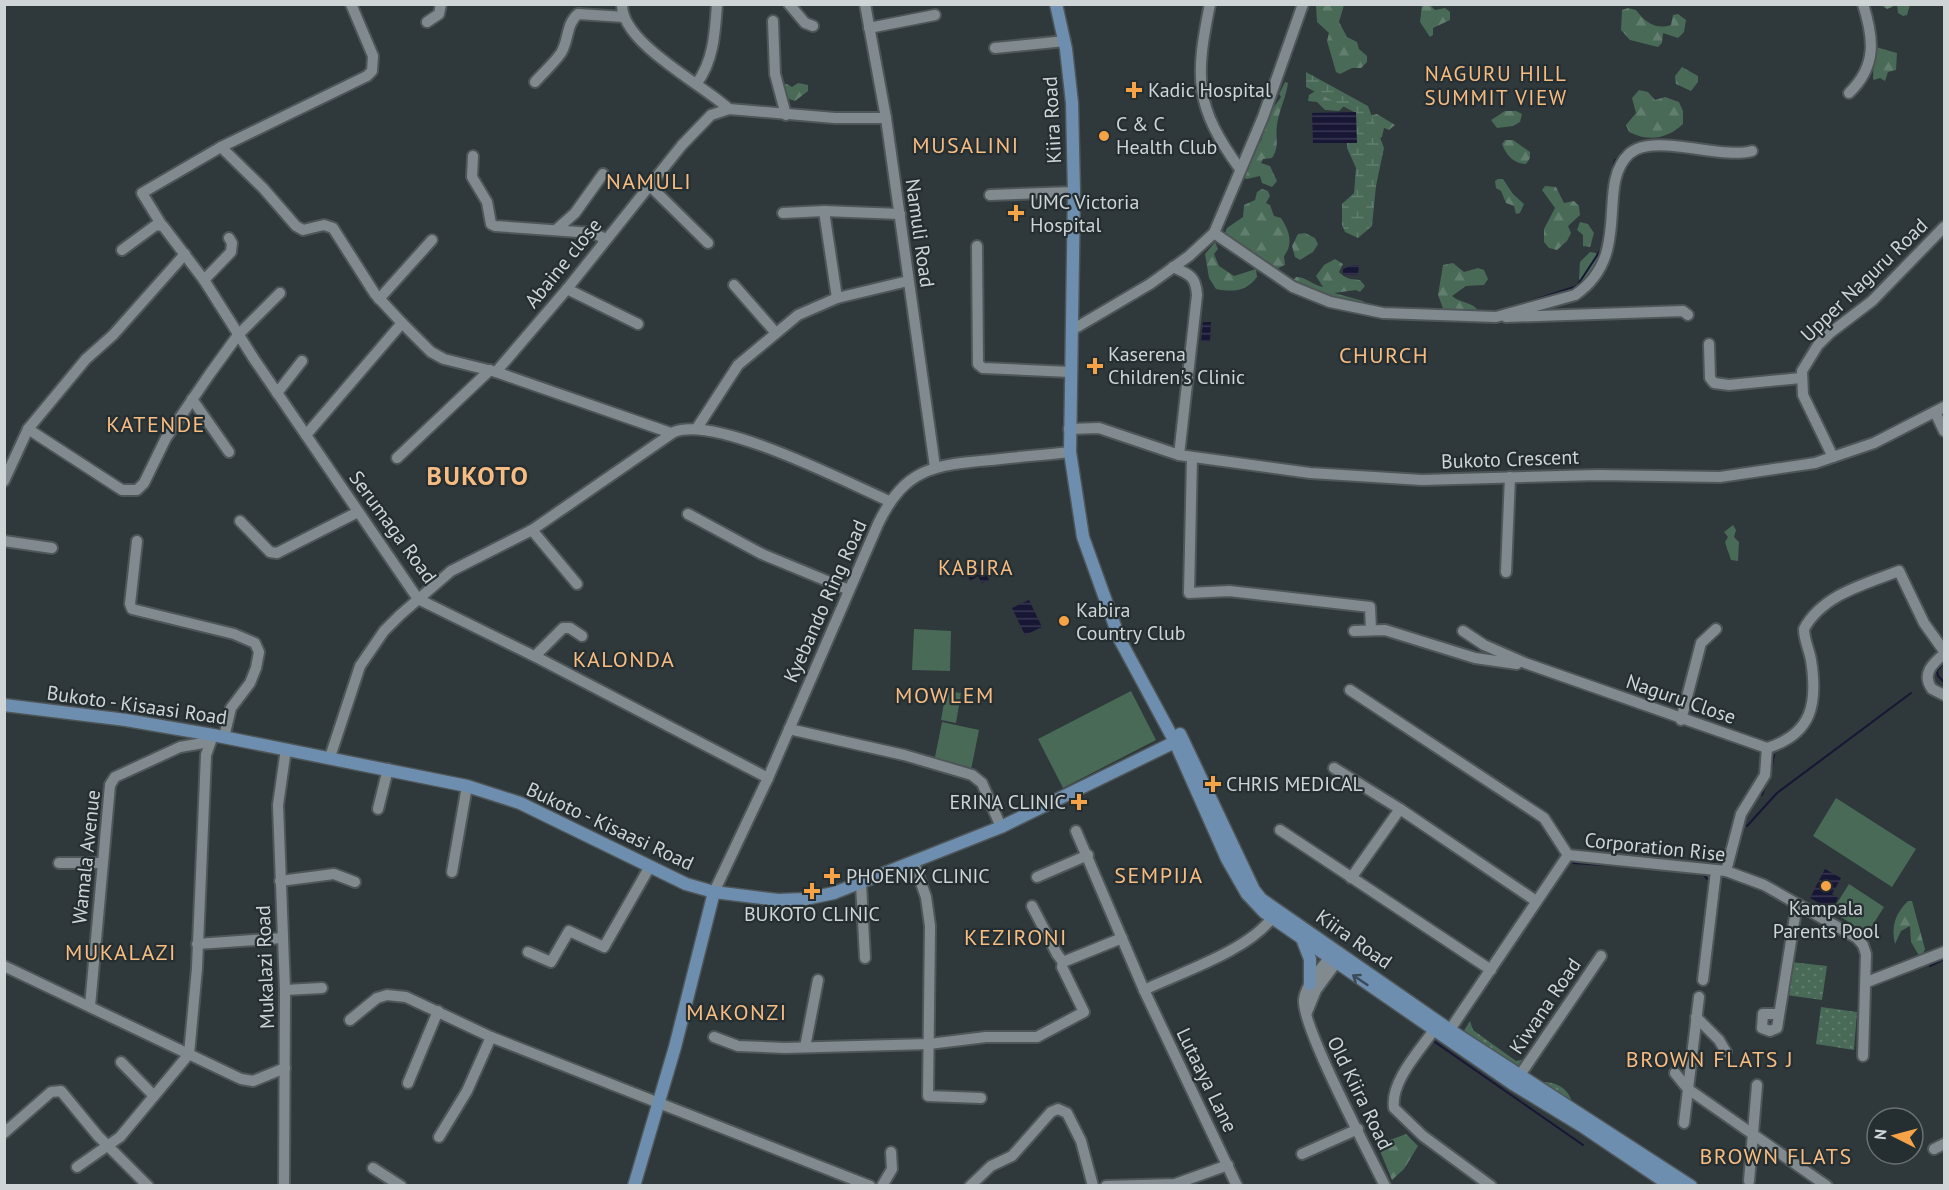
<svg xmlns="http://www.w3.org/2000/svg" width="1949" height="1190" viewBox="0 0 1949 1190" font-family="'PT Sans',sans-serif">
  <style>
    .grass { fill: url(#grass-dots) }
    .forest { fill: url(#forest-firs) }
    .wetland { fill: url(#wetland-marsh) }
    .park { fill: #496a57 }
    .water { fill: url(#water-rules) }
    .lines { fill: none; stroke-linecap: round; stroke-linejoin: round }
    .stream { stroke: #181635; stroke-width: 2 }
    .minor-casing { stroke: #4e5658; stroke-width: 14 }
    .major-casing { stroke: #4e5658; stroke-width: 15 }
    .minor { stroke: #818b8f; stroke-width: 10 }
    .major { stroke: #6e8eaf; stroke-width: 12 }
    .oneway { stroke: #3b4b57 }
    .poi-dot { fill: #f5a346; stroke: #252e31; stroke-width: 2 }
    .labels { text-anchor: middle; stroke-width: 4.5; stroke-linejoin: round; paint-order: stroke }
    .poi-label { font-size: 20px; fill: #cfd5d7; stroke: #252e31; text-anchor: start }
    .street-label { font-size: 20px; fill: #cfd5d7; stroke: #252e31 }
    .neighbourhood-label { font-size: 21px; letter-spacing: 1.5px; fill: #f6bc82; stroke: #252e31 }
    .quarter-label { font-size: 22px; letter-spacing: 1.5px; fill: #f6bc82; stroke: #252e31 }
    .district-label { font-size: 26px; font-weight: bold; letter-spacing: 1.5px; fill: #f6bc82; stroke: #252e31 }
  </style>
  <defs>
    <pattern id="grass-dots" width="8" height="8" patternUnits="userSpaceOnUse" patternTransform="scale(1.5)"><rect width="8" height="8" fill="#496a57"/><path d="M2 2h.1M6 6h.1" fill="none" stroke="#627e6e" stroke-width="1.8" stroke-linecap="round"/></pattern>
    <pattern id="forest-firs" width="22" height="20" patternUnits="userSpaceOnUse" patternTransform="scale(1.5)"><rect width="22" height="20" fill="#496a57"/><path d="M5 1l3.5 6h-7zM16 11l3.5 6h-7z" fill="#627e6e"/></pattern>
    <pattern id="wetland-marsh" width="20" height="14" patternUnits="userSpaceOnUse" patternTransform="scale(1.5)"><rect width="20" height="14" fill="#496a57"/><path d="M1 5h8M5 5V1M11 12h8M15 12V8" fill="none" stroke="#627e6e"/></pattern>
    <pattern id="water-rules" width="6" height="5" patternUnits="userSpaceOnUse" patternTransform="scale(1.5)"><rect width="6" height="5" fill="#181635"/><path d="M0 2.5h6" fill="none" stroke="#393752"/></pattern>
  </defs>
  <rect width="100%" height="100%" fill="#2f383b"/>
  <g class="grass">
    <path d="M1791 962 1827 966 1822 1000 1786 995Z"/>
    <path d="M1821 1007 1857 1012 1854 1050 1816 1044Z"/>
    <path d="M1470 1021 1473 1030 1516 1061 1525 1059 1517 1072 1463 1032Z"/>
    <path d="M1542 1082C1558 1082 1569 1089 1573 1105Z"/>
  </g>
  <g class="forest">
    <path d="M1316 5H1344L1339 22 1347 37 1357 42 1359 49 1367 56V62L1361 68H1352L1340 74 1336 72 1327 41 1329 33 1317 22Z"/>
    <path d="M1422 5H1430L1435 10 1445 8 1450 12V20L1433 28V35L1430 37 1420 22Z"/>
    <path d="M1881 5V4L1910 5 1907 15 1903 16 1898 13 1897 5 1887 9Z"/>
    <path d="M1628 8 1636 10C1645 22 1655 30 1671 25L1673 15 1678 14 1686 20 1684 32 1678 38 1663 33 1662 43 1658 47 1630 40 1621 30 1622 10Z"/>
    <path d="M1876 47 1897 53 1896 70 1888 72 1885 81 1880 78 1874 80 1873 78C1874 67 1872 58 1876 47Z"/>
    <path d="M1682 67 1698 76V82L1691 91 1676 84 1675 76Z"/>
    <path d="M1285 82 1288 83C1286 98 1279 110 1277 125 1275 138 1280 146 1272 158L1263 159 1261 163 1270 166 1277 181 1272 187 1262 183 1260 176 1247 179 1239 177 1244 165 1252 162 1250 150 1261 141 1269 114 1281 97 1279 94Z"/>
    <path d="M798 83 808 85V91L795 101 789 99 783 85 787 84 792 87Z"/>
    <path d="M1639 90 1648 92 1655 100 1665 97 1679 102 1683 111V124C1667 139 1649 142 1629 132L1626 125 1636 113 1632 98Z"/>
    <path d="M1315 91 1345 105 1339 111 1325 110 1317 102 1308 101 1309 95Z"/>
    <path d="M1505 111H1516L1522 114 1520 122 1513 126 1497 128 1491 120Z"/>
    <path d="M1377 114 1395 125 1389 130 1384 128 1382 137 1376 140 1368 116Z"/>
    <path d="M1505 140H1513L1530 152V158L1526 164C1514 164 1506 155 1502 144Z"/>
    <path d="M1498 179H1503L1513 194 1524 204 1520 213 1516 214 1514 206 1506 203 1501 191 1496 188 1495 181Z"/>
    <path d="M1545 186 1556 187 1564 203 1574 201 1579 206 1580 215 1568 226 1571 233 1567 241 1557 250 1549 248 1544 242V229L1555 208 1542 190Z"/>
    <path d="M1262 189 1268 191 1270 196 1266 203 1270 205 1274 216 1281 218C1289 230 1294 244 1284 256L1285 265 1274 270 1225 233 1227 228 1243 217 1244 205 1255 200 1257 192Z"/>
    <path d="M1580 222 1588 224 1594 233 1590 247 1583 246V235L1577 230Z"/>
    <path d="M1305 233 1315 238 1318 244 1313 252 1300 260 1295 257 1292 246 1298 234Z"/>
    <path d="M1215 242 1218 249 1214 254 1219 266 1234 276 1256 269 1257 277C1246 292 1233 292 1216 289L1209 278 1205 254Z"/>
    <path d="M1590 252 1596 253 1599 261 1588 280 1582 282 1579 279 1580 262Z"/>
    <path d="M1335 259 1343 264 1339 272C1345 279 1351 279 1360 280L1365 286 1360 292 1356 290 1334 293 1363 301 1366 304 1363 313C1354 315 1349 310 1341 308 1315 299 1310 307 1293 281L1296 277C1307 277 1312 285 1323 287L1316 276 1324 265Z"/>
    <path d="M1453 263 1464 272 1478 268 1484 270 1488 279 1484 285 1466 286 1452 296C1460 303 1471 302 1477 309L1464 315 1444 311 1438 295 1443 265Z"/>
    <path d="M1733 525 1736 530 1734 537 1739 542 1738 561 1731 560 1725 542 1728 537 1724 532Z"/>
    <path d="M1908 901H1912L1925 949 1921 959 1911 942 1910 926 1901 931 1895 944C1891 926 1895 914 1908 901Z"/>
    <path d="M1406 1134 1418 1146 1404 1169 1392 1180 1380 1151 1390 1140Z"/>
  </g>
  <path class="wetland" d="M1306 72 1368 106 1384 148 1376 186 1372 226 1358 238 1345 232 1342 225V204L1354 193 1356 168 1347 148V143H1356V113L1306 87Z"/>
  <g class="park">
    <path d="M914 629 951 631 950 671 912 670Z"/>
    <path d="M946 691 961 693 956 723 941 720Z"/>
    <path d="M1131 691 1156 740 1063 788 1038 739Z"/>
    <path d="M942 722 979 730 971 770 934 762Z"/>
    <path d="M1836 798 1916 849 1892 887 1813 836Z"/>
    <path d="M1849 884 1884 907 1867 934 1832 911Z"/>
  </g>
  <g class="water">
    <path d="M1356 112 1357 143H1313L1312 113Z"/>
    <path d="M1353 265H1359L1358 275H1343V269Z"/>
    <path d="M1203 322H1211L1210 342 1201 341Z"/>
    <path d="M981 564 989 580 982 583 978 576 970 581 966 571Z"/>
    <path d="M1029 600 1042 627 1025 635 1012 608Z"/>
    <path d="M1825 869 1841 878 1832 894 1838 898 1832 910 1810 898Z"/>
  </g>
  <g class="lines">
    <g class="stream">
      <path d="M1613 172 1615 160"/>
      <path d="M1525 303 1577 286 1600 251"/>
      <path d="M1944 662 1937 671 1938 676 1944 682"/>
      <path d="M1771 769 1774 755"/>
      <path d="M1762 795 1766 783"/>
      <path d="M1747 826 1777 793 1911 693"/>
      <path d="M1573 863 1620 866"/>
      <path d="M1706 864H1711L1724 856"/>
      <path d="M1683 872 1704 875 1707 879"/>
      <path d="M1930 966 1944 959"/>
      <path d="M1432 1040 1583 1145"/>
    </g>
    <defs>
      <g id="minor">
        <path d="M622 4C621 43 702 84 729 109"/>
        <path d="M789 4 805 23 813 26"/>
        <path d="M865 4 886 118 935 467"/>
        <path d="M1210 4C1195 78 1194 106 1240 169"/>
        <path d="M773 21 775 74 786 115"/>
        <path d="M427 22 439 14 441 4"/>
        <path d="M869 28 935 15"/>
        <path d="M995 48 1065 41"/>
        <path d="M535 82C544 72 554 63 561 53 569 40 566 24 578 14L624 17"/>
        <path d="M697 83C714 60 715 31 717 4"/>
        <path d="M1849 93C1877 66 1874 39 1863 4"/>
        <path d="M221 147 367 76 372 71 373 56 351 4"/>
        <path d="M473 156 472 177 487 202 491 224 495 226 593 233 606 239 603 242"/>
        <path d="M649 185 708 243"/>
        <path d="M990 195 1074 192"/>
        <path d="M824 211 837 298"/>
        <path d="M783 213 824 211 900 214"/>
        <path d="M161 224 142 193 221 147 263 188 296 226 303 230 324 225 333 228 375 294 402 323"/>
        <path d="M557 229 575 213 603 174"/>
        <path d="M1214 233 1293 287 1330 302 1383 313 1496 317 1575 295C1634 255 1595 186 1629 154 1653 132 1721 160 1752 151"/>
        <path d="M977 246 978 364 983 368 1070 372"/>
        <path d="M122 250 156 225 163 226 204 280 254 359 418 599 540 659 768 778"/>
        <path d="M1173 267C1189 274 1196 276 1197 295L1179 455"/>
        <path d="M204 280 231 252 232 243 229 238"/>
        <path d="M734 285 776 333"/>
        <path d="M567 289 638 324"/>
        <path d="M379 299 432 240"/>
        <path d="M1506 317 1683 311 1688 315"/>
        <path d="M1072 330 1150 284 1189 256 1214 233 1263 117 1303 4"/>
        <path d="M1709 344 1710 378 1714 383 1729 385 1801 378"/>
        <path d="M496 372 567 289 682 145 711 115 729 109 835 118H886"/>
        <path d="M277 393 302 361"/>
        <path d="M192 399 229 452"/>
        <path d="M1935 412 1944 431"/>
        <path d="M697 428 738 365 798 315 837 298 908 281"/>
        <path d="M28 429 122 490H137L144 483 166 438 209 375 238 335 280 293"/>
        <path d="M1069 429 1099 428 1179 455 1310 473 1422 480 1598 475 1720 477 1815 463 1874 443 1944 407"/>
        <path d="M306 435 402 323 431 352 444 359 496 372 671 433"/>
        <path d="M1192 457 1189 593 1229 591 1370 607 1371 630"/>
        <path d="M1833 457 1803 395 1802 371 1818 345 1830 333 1872 301 1944 227"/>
        <path d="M397 458 490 370"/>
        <path d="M4 481 28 429 86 359 113 335 185 254"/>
        <path d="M688 514 762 554 849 590"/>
        <path d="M240 521 270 552 277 553 358 512"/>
        <path d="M532 530 577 584"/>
        <path d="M4 541 52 548"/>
        <path d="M137 541 130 604 132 609 234 634 255 643 259 652 256 668 250 683 231 708 224 737"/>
        <path d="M1506 572 1510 477"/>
        <path d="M1354 631 1385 630 1475 658 1517 664"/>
        <path d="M1463 631 1484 645 1525 663 1767 748"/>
        <path d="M1944 654C1933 663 1921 674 1932 689L1944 695"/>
        <path d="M535 656 563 628H570L582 636"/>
        <path d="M1350 690 1544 818 1568 855 1726 871 1764 885 1857 938 1863 945 1866 954 1863 1056"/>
        <path d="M1681 720 1701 643 1716 629"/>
        <path d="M789 729 904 755 972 775 982 783 1001 827"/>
        <path d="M1767 748C1812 734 1818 704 1811 660 1809 649 1804 640 1804 629 1822 595 1865 584 1899 571L1924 623 1944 651"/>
        <path d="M330 757 360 666 384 631 400 615 451 571 532 530 674 432C716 415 846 482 889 501"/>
        <path d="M1334 768 1400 809 1536 901"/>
        <path d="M378 809 388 769"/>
        <path d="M1280 830 1491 970"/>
        <path d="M1076 831 1144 990 1237 1186"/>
        <path d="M59 863H102"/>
        <path d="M914 863 926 897 930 926 928 1096 981 1098"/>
        <path d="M1726 871 1741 814 1765 775 1767 748"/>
        <path d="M452 872 467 786"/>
        <path d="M1037 877 1088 855"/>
        <path d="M1351 878 1400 809"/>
        <path d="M280 881 334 874 355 882"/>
        <path d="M861 884 865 958"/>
        <path d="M714 892 768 778 878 524C905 468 933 465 991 460 1017 457 1043 455 1070 452"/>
        <path d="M1032 906 1057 954 1063 962"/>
        <path d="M197 944 283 938"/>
        <path d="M528 952 551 962 569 931 604 947 649 868"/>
        <path d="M1334 952C1324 966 1307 981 1304 999 1300 1024 1370 1155 1385 1186"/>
        <path d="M4 966 241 1079 253 1081 285 1068"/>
        <path d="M1703 980 1716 871"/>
        <path d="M1867 982 1944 952"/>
        <path d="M285 990 322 988"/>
        <path d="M1144 990C1182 972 1247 951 1272 918"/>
        <path d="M90 1006 110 785 115 777 180 747 209 742"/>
        <path d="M1307 1012 1316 990 1341 956"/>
        <path d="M1778 1014H1763L1762 1028 1770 1031 1777 1028 1797 904"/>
        <path d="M1696 1017 1719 1040 1726 1052"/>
        <path d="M350 1020 377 998 387 995 406 997 491 1037 870 1186"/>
        <path d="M1434 1030C1420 1050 1390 1082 1394 1108L1423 1136 1491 1186"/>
        <path d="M714 1037 738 1046 785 1048 929 1044 986 1037H1037L1084 1012 1062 967 1063 962 1122 938"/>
        <path d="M1445 1037 1568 855"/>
        <path d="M805 1047 818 980"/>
        <path d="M121 1062 154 1096"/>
        <path d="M1675 1073 1688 1089 1827 1186"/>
        <path d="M1520 1075 1601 956"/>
        <path d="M408 1083 438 1011"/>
        <path d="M1684 1123 1699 997"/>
        <path d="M4 1133 51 1092 61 1091 98 1136 148 1186"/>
        <path d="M439 1137 467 1091 491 1037"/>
        <path d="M1934 1149 1944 1144"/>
        <path d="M1302 1154 1358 1129"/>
        <path d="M77 1167 120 1137 189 1054 197 968 206 755 213 735"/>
        <path d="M373 1168 401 1186"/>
        <path d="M1749 1181 1757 1085"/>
        <path d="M284 1186 285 990 278 805 286 749"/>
        <path d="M882 1186 892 1169 891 1152"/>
        <path d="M970 1186 991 1166 1012 1156 1051 1112 1058 1109 1067 1113 1081 1141 1093 1186"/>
        <path d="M1106 1186 1175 1184 1228 1165"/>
      </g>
      <g id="major">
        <path d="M1056 4 1066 49 1072 103 1074 192 1070 452 1083 537 1120 640 1175 742 1227 859 1247 894 1264 912 1513 1084 1582 1126 1671 1186"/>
        <path d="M4 705 126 720 213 735 467 786 520 803 686 884 714 892 778 900 805 899 834 893 1001 827 1181 739"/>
        <path d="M1180 734 1254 890 1261 899 1450 1030 1691 1186"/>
        <path d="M1303 941 1310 959V984"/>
        <path d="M634 1186 675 1047 714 892"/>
      </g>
    </defs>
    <use href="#minor" class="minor-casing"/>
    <use href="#major" class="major-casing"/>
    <use href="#minor" class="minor"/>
    <use href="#major" class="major"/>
  </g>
  <defs><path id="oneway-shaft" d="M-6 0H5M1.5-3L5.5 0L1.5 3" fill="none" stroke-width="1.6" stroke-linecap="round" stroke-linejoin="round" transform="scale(1.5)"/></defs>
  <use class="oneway" href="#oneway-shaft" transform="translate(1360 980) rotate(-146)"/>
  <g class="poi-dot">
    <path d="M1131 81h6v6h6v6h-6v6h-6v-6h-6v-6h6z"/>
    <circle cx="1104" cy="136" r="6"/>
    <path d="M1013 204h6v6h6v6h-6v6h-6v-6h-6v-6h6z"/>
    <path d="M1092 357h6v6h6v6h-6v6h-6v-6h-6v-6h6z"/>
    <circle cx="1064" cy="621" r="6"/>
    <path d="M1210 775h6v6h6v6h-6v6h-6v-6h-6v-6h6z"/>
    <path d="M1076 793h6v6h6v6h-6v6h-6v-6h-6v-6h6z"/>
    <path d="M829 867h6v6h6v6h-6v6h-6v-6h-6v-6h6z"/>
    <circle cx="1826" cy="886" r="6"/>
    <path d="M809 882h6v6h6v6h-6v6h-6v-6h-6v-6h6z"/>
  </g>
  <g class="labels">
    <g class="poi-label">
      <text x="1148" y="97">Kadic Hospital</text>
      <text x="1116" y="131">C &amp; C<tspan x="1116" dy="23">Health Club</tspan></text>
      <text x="1030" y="209">UMC Victoria<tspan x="1030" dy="23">Hospital</tspan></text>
      <text x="1108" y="361">Kaserena<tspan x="1108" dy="23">Children's Clinic</tspan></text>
      <text x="1076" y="617">Kabira<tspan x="1076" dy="23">Country Club</tspan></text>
      <text x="1226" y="791">CHRIS MEDICAL</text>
      <text x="1066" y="809" text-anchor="end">ERINA CLINIC</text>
      <text x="846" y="883">PHOENIX CLINIC</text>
      <text x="1826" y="915" text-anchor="middle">Kampala<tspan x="1826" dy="23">Parents Pool</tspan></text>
      <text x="812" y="921" text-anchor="middle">BUKOTO CLINIC</text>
    </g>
    <g class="street-label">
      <text transform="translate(1052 120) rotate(-93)" y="7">Kiira Road</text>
      <text transform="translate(920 233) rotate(82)" y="7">Namuli Road</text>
      <text transform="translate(563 263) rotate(-51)" y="7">Abaine close</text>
      <text transform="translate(1864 280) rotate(-44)" y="7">Upper Naguru Road</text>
      <text transform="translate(1510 459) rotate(-2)" y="7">Bukoto Crescent</text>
      <text transform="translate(393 527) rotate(54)" y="7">Serumaga Road</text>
      <text transform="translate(825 601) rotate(-66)" y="7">Kyebando Ring Road</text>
      <text transform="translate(1681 699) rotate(19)" y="7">Naguru Close</text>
      <text transform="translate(137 705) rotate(8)" y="7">Bukoto - Kisaasi Road</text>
      <text transform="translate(610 826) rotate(25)" y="7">Bukoto - Kisaasi Road</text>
      <text transform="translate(1655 847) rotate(6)" y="7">Corporation Rise</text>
      <text transform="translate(86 857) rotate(-84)" y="7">Wamala Avenue</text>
      <text transform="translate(1354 939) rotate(35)" y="7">Kiira Road</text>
      <text transform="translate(265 967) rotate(-92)" y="7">Mukalazi Road</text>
      <text transform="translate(1545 1006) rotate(-56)" y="7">Kiwana Road</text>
      <text transform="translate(1207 1080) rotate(64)" y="7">Lutaaya Lane</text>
      <text transform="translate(1360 1093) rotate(64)" y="7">Old Kiira Road</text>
    </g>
    <g class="neighbourhood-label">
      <text x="1496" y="81">NAGURU HILL<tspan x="1496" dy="24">SUMMIT VIEW</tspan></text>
      <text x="976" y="575">KABIRA</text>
    </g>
    <g class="quarter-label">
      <text x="966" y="153">MUSALINI</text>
      <text x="649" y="189">NAMULI</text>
      <text x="1384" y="363">CHURCH</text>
      <text x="156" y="432">KATENDE</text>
      <text x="624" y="667">KALONDA</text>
      <text x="945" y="703">MOWLEM</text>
      <text x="1159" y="883">SEMPIJA</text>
      <text x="1016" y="945">KEZIRONI</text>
      <text x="121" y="960">MUKALAZI</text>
      <text x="737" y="1020">MAKONZI</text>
      <text x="1710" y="1067">BROWN FLATS J</text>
      <text x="1776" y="1164">BROWN FLATS</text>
    </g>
    <g class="district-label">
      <text x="478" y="485">BUKOTO</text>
    </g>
  </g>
  <rect width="1949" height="1190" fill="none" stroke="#cfd5d7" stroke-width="12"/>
  <g transform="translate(1895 1136) rotate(276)"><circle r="28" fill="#252e31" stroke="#697173" stroke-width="1.5"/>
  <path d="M0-4.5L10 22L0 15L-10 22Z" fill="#f5a346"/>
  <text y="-9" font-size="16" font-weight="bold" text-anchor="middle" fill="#cfd5d7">N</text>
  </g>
</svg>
